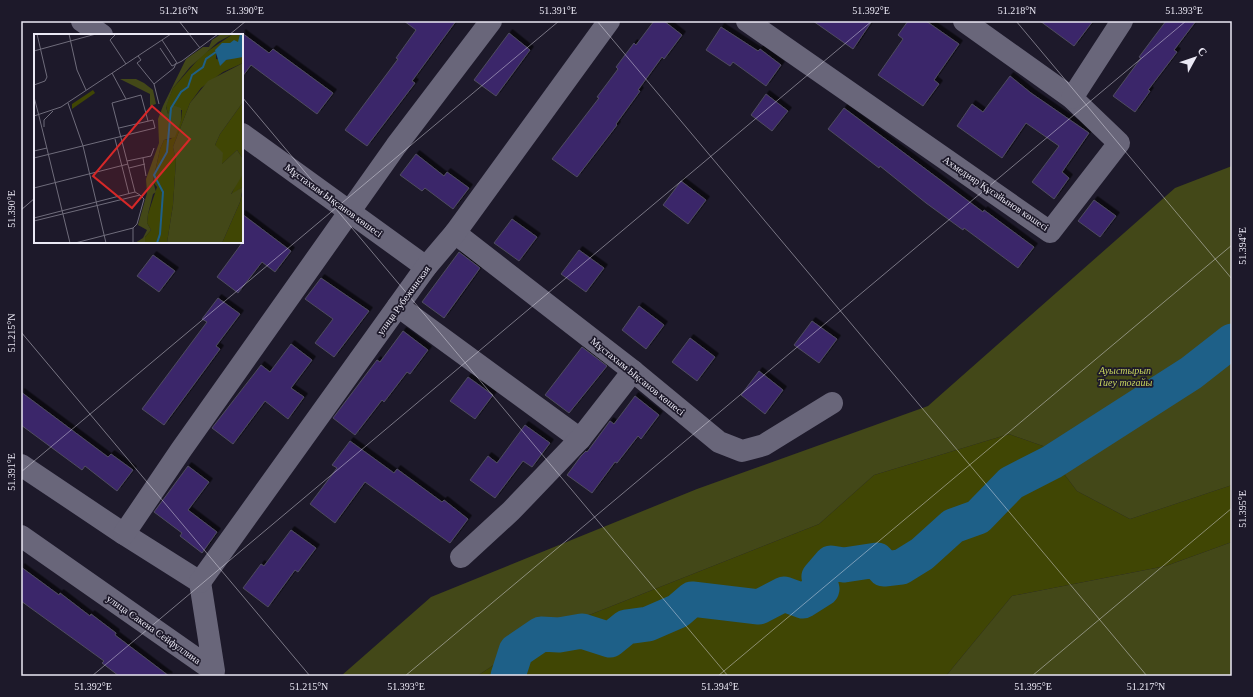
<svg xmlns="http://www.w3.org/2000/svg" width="1253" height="697" viewBox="0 0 1253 697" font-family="Georgia,serif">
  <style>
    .green { fill: #404604 }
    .forest { fill: #434818 }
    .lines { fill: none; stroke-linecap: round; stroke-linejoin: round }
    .river { stroke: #1e6088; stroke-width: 35 }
    .building { fill: #3b266b; stroke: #4f4c5f; filter: url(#shadow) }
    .minor { stroke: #69667a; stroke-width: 22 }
    .ticks { fill: none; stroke: #ebe9f5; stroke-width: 1; stroke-opacity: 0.45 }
    .labels { text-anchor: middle; stroke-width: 3.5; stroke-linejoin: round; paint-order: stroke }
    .street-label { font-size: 10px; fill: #ebe9f5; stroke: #1d192a }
    .park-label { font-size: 10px; font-style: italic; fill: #c9d65e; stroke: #1d192a }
    .inset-river { fill: none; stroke: #1e6088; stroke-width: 2 }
    .inset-road { fill: none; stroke: #6f6c7b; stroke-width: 1 }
    .view { fill: #d62828; fill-opacity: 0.15; stroke: #d62828; stroke-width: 2 }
    .inset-edge { fill: none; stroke: #ebe9f5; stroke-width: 2 }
    .neatline { fill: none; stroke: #ebe9f5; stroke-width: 1.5 }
    .ticks-label { font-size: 10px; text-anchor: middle; fill: #ebe9f5 }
  </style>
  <defs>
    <filter id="shadow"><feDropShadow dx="3.5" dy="-3.5" stdDeviation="0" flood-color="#0009"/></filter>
  </defs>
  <rect width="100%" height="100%" fill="#1d192a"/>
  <path class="green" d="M1009 434 1043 446 1077 491 1130 519 1232 485V542L1166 566 1012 596 946 676H477L541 634 819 524 874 475Z"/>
  <g class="forest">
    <path d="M1232 166V485L1130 519 1077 491 1043 446 1009 434 874 475 819 524 541 634 477 676H341L431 597 697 489 928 406 1175 188Z"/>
    <path d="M1232 542V676H946L1012 596 1166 566Z"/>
  </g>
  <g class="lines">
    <path class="river" d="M508 676 516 651 541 634 559 635 582 631 610 640 626 627 648 624 678 611 692 599 759 607 784 594 803 601 822 589 819 577 831 563 844 565 877 560 884 569 901 567 922 554 953 526 978 517 1011 483 1052 462 1191 373 1232 341"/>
  </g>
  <g class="building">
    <path d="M404 21H456L412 81 415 83 367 146 345 130 398 59 396 58 416 30Z"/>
    <path d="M654 21H664L682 35 664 59 662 57 638 90 640 91 616 124 617 125 577 177 552 159 599 98 597 97 618 69 616 67 634 43 636 45Z"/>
    <path d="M813 21H872L853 49Z"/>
    <path d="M908 21H926L959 44 934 80 939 84 923 106 878 75 903 39 898 35Z"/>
    <path d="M1040 21H1093L1074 46Z"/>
    <path d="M1166 21H1196L1174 50 1177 52 1148 90 1150 91 1135 112 1113 96 1141 58 1139 57Z"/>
    <path d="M721 27 758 51 760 49 781 65 766 86 733 62 730 66 706 50Z"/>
    <path d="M242 33 269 53 273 49 333 93 317 114 251 65 242 77Z"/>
    <path d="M509 33 530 50 496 96 474 80Z"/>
    <path d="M1010 76 1031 93 1089 133 1062 172 1069 178 1054 199 1032 182 1059 146 1026 123 1002 158 957 126 972 104 983 112Z"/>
    <path d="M766 94 788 111 772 131 751 115Z"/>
    <path d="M844 108 983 212 984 210 1034 247 1018 268 964 228 963 230 926 203 880 166 879 168 828 129Z"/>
    <path d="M416 154 444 176 447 172 469 188 453 209 425 188 422 191 400 175Z"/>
    <path d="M681 181 706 200 688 224 663 205Z"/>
    <path d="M1094 200 1116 216 1100 237 1078 221Z"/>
    <path d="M242 214 291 251 275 272 262 262 238 293 217 277 242 243Z"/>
    <path d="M512 219 537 237 519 261 494 243Z"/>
    <path d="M579 250 604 268 586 292 561 274Z"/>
    <path d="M459 252 480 268 444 318 422 302Z"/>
    <path d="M153 255 175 271 159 292 137 276Z"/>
    <path d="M321 278 369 311 334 357 315 343 333 319 305 299Z"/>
    <path d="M218 298 240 314 216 346 220 349 164 425 142 409 207 322 202 319Z"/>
    <path d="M639 306 664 325 646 349 622 330Z"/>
    <path d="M812 321 837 339 819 363 794 345Z"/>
    <path d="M403 331 428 350 410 374 407 372 384 402 382 400 355 435 333 418 377 360 380 362Z"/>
    <path d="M690 338 715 357 697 381 672 362Z"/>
    <path d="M291 344 312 360 291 388 304 397 288 419 265 401 233 444 212 428 261 365 270 372Z"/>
    <path d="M582 347 607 366 569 413 545 395Z"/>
    <path d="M759 371 783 390 765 414 741 395Z"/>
    <path d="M468 377 493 395 475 419 450 401Z"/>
    <path d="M21 392 108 457 111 454 133 470 117 491 85 466 82 470 21 425Z"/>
    <path d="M635 396 659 415 641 439 638 436 617 463 615 462 592 493 567 475 581 456 586 451 587 452 610 421 614 424Z"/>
    <path d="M525 425 550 443 532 467 523 461 495 498 470 480 488 456 497 463Z"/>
    <path d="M350 441 394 473 397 469 442 502 444 500 468 519 450 543 365 482 335 523 310 504 337 468 332 465Z"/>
    <path d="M188 466 209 482 188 510 217 532 202 553 180 536 182 533 154 512Z"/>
    <path d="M291 530 316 548 298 572 295 570 268 607 243 588 261 564 264 566Z"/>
    <path d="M21 567 59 595 60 593 90 616 91 614 116 633 115 635 169 676H119L102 663 104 661 21 601Z"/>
  </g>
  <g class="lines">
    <g class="minor">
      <path d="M82 21 102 35"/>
      <path d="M747 21 1050 232 1119 143 1072 98 964 21"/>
      <path d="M1072 98 1122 21"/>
      <path d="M242 134 426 267"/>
      <path d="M455 233 633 371 719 442 742 451 764 445 832 403"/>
      <path d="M398 306 580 439"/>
      <path d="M21 465 124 534 200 582 214 671 21 536"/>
      <path d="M124 534 181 450 396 146 491 21"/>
      <path d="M461 557 511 511 580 439 633 371"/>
      <path d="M200 582 426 267 455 233 609 21"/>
    </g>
  </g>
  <path class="ticks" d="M179 21 190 35M597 21 1147 676M1016 21 1232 279M229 35 246 21M242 97 728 676M21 210 35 198M21 332 310 676M21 472 559 21M92 676 872 21M405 676 1186 21M718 676 1232 245M1032 676 1232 508"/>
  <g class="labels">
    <g class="street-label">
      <text transform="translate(996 193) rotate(34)" y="4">Ахмедияр Құсайынов көшесі</text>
      <text transform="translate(334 200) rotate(36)" y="4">Мұстахым Ықсанов көшесі</text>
      <text transform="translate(403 300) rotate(-54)" y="4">улица Рубежинская</text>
      <text transform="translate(638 376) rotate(39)" y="4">Мұстахым Ықсанов көшесі</text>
      <text transform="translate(154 629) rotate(35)" y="4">улица Сакена Сейфуллина</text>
    </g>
    <g class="park-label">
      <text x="1125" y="374">Ауыстырып<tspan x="1125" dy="12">Тиеу тоғайы</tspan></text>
    </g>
  </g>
  <g transform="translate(34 34)">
    <rect width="209" height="209" fill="#1d192a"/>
    <path d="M199 0H206L205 8 196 9 182 18V25L192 26 206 22 209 23V29L189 38 167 54 156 69 139 113 142 126 139 171 133 209H111V203L117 196 113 189 114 180 123 153 119 148 126 115 130 106 137 105 147 87 148 76H136L134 80 132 72 139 54 168 21ZM59 56 61 59 38 75V70ZM209 68V125L203 116 187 131 181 111 186 100ZM209 140V153L197 161 204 146ZM209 156V209H188L206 168Z" fill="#404604"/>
    <path d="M187 0H199L184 8 156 33 139 54 132 73 134 80 138 71 147 74V87L141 103 130 106 126 115 119 147 122 158 119 160 114 180 113 189 117 196 111 203V209H101L109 204 113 196 104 191 113 159 112 145 125 109 124 85 129 72 152 25 169 13H175L178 6ZM209 29V68L186 100 181 111 189 119 188 130 203 116 209 125V140L197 160 209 153 206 168 188 209H133L139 171 142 126 139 113 156 69 174 47ZM86 45H102L110 49 119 56 122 70 116 72V60Z" fill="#434818"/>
    <path d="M206 0H209V23L192 26 186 32 181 16 188 9H196L200 6 204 8Z" fill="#1e6088"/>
    <path class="inset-river" d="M123 209 126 200 129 158 120 141 133 118 137 74 147 58 154 53 158 41 169 33 172 25 182 18"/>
    <path class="inset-road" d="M35 0 43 36 52 56M82 0 76 6 92 30M155 0 166 14M128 6 143 29M126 14 138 32 148 27 184 0M0 17 62 0M104 22 107 26 103 29 120 50 125 70M78 39 92 65M120 50 140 34 142 29M0 51 11 47 13 43 3 0M0 63 5 82M34 69 49 112 72 209M0 82 27 73 137 0M5 82 36 209M10 93V86L19 77M81 105 95 160M0 117 13 114M0 124 121 94 119 86 85 94M109 124 112 142M93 127 117 122 120 114M95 134 111 130M0 154 94 130M101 158 78 69 107 61 114 87M0 184 101 158 106 161 0 187M41 209 99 194M99 209V194L103 190 110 165 106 161"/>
    <path class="view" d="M118 72 156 105 98 174 59 142Z"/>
    <rect width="209" height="209" class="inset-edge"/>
  </g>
  <rect width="1253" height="697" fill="none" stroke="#1d192a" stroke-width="44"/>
  <g transform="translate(1195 58) rotate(50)" stroke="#1d192a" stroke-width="3" paint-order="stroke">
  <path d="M0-3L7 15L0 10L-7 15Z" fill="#ebe9f5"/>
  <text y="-6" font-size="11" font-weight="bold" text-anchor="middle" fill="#ebe9f5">С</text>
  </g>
  <rect x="22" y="22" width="1209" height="653" class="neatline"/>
  <g class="ticks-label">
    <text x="179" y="14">51.216°N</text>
    <text x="245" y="14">51.390°E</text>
    <text x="558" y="14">51.391°E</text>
    <text x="871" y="14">51.392°E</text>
    <text x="1017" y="14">51.218°N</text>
    <text x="1184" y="14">51.393°E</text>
    <text transform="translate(11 209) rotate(-90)" y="4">51.390°E</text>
    <text transform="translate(1242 246) rotate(-90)" y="4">51.394°E</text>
    <text transform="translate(11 333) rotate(-90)" y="4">51.215°N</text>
    <text transform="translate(11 472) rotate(-90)" y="4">51.391°E</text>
    <text transform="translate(1242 509) rotate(-90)" y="4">51.395°E</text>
    <text x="93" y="690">51.392°E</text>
    <text x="309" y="690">51.215°N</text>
    <text x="406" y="690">51.393°E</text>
    <text x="720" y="690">51.394°E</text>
    <text x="1033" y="690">51.395°E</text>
    <text x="1146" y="690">51.217°N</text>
  </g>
</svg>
